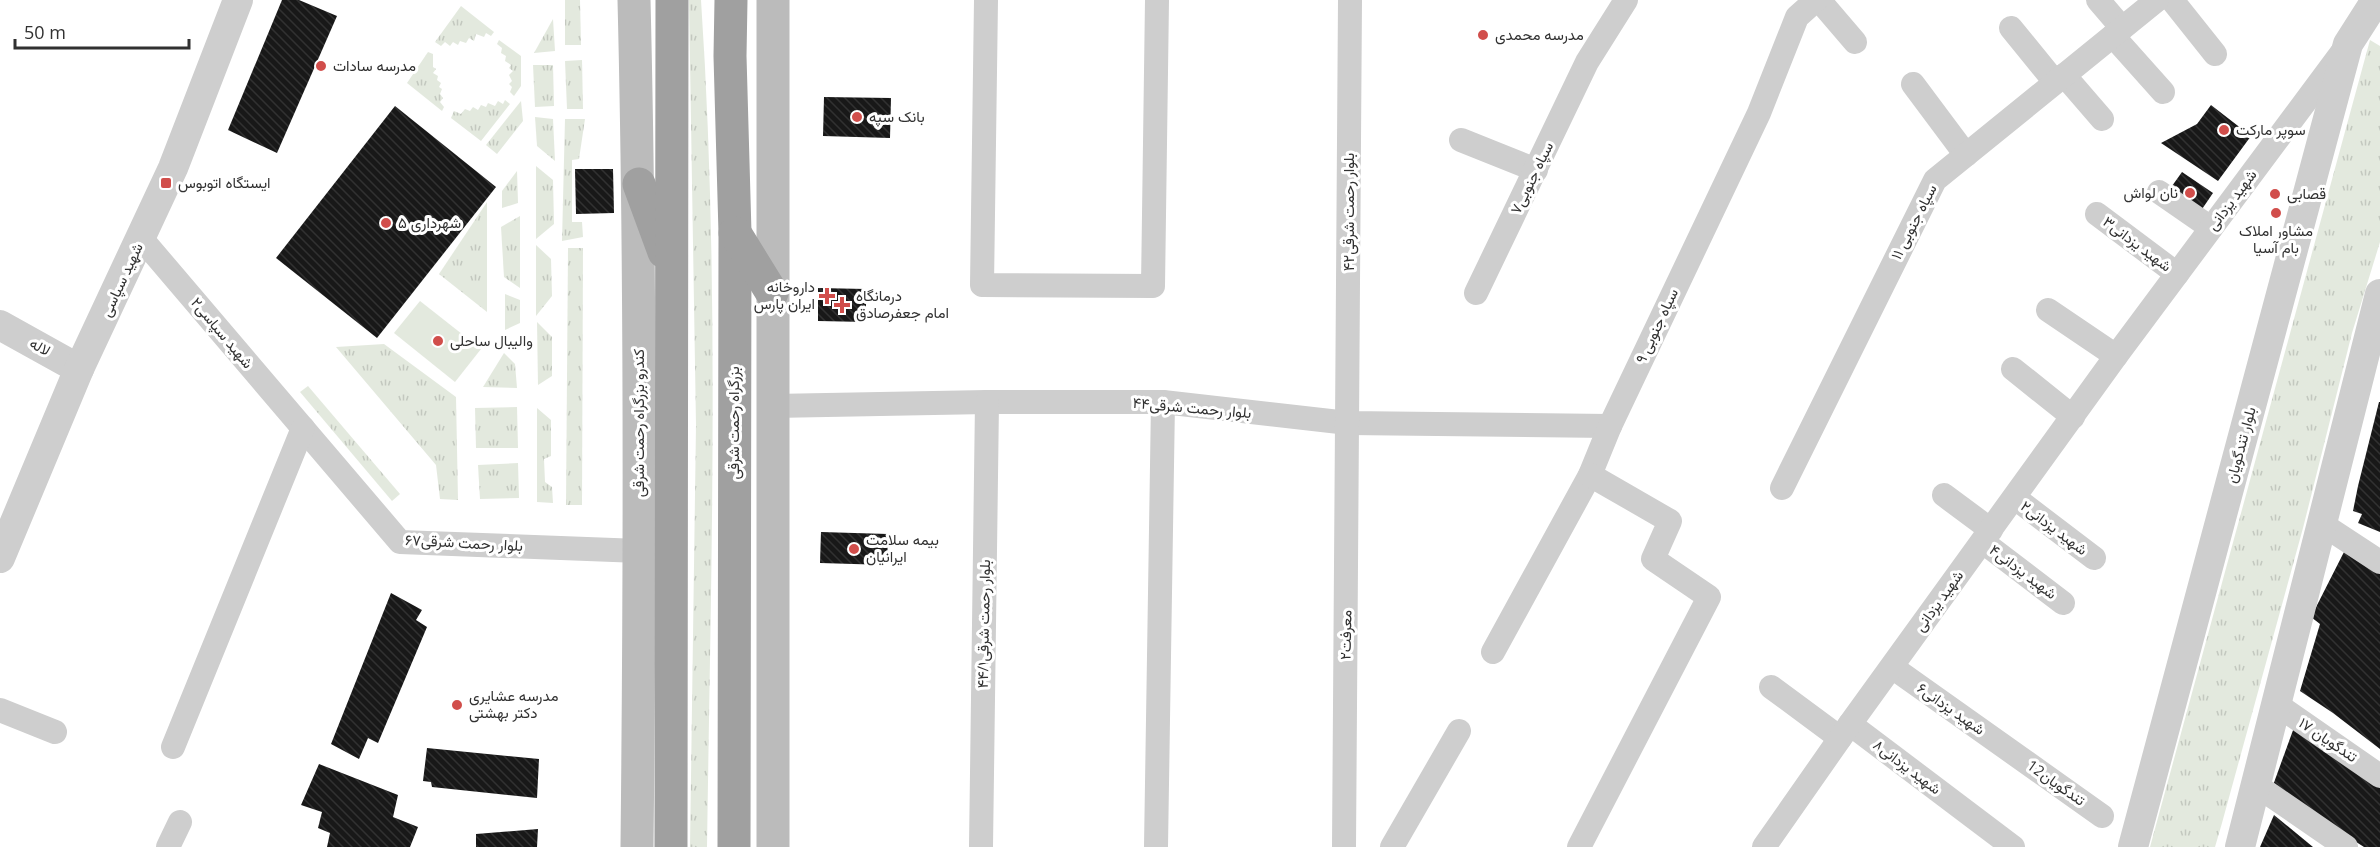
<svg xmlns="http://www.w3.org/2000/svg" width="2380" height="847" viewBox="0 0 2380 847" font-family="'Open Sans',Vazirmatn,sans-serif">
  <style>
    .grass { fill: url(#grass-tufts) }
    .park { fill: #e3e9de }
    .building { fill: url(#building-back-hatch) }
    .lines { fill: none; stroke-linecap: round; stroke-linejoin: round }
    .minor { stroke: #cecece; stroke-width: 24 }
    .tertiary { stroke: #cecece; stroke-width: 30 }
    .secondary { stroke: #bbb; stroke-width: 33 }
    .trunk { stroke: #a0a0a0; stroke-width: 33 }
    .poi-dot { fill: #d14e4b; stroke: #fff; stroke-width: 2 }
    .labels { text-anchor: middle; stroke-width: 6; stroke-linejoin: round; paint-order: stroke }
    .poi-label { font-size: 15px; fill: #313131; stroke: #fff; text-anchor: start }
    .street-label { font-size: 15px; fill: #313131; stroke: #fff }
  </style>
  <defs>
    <pattern id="grass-tufts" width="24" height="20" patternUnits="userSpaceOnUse" patternTransform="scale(1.5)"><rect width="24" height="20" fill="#e3e9de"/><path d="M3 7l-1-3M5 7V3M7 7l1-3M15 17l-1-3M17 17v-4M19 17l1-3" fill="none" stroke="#c3c8bf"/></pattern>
    <pattern id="building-back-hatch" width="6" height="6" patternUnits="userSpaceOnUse" patternTransform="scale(1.5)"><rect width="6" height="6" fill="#181818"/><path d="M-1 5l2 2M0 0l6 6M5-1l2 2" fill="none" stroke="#313131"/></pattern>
  </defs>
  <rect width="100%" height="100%" fill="#fff"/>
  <g class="grass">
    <path d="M565 0H580L581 45H565Z"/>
    <path d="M689 0H701C720 282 711 565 707 847H690L696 425Z"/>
    <path d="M461 6 494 32 491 36 486 33 484 37 476 34 474 41 469 38 466 43 460 41 458 45 453 42 450 46 445 42 441 46 435 42Z"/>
    <path d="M553 19 555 51 534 53Z"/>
    <path d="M499 40 521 56V86L514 96 510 92 512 87 509 84 512 81 509 75 513 71 509 68 511 65 505 61 506 56 501 53 502 48 497 44Z"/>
    <path d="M2370 40 2380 46V242L2352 333 2303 528 2222 823 2215 847H2150Z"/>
    <path d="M428 52 433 54V67L436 69 433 73 438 76 437 80 441 83 439 87 442 89 440 94 443 98 440 102 444 107 442 111 407 83Z"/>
    <path d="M582 60 583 109H567L565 61Z"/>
    <path d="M533 65H553L554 106 535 107Z"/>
    <path d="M505 100 510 104 481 141 451 118 454 111 461 114 465 109 470 111 473 107 478 110 481 105 486 107 488 103 495 106 498 101 503 104Z"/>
    <path d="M521 101 523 121 497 154 486 145Z"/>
    <path d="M535 117 553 119 555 161 537 146Z"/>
    <path d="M565 119H585L579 159 572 160V222H582L583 237 562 241Z"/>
    <path d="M536 166 553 180 554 224 536 239Z"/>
    <path d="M517 171 518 203 502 208V191Z"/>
    <path d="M487 202V312L439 274Z"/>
    <path d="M520 216V288L504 277 501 227Z"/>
    <path d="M536 245 551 259 552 296 536 316Z"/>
    <path d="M568 248H583L582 505H566Z"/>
    <path d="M505 294 520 300V323L505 330Z"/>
    <path d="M537 322 552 337V376L538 385Z"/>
    <path d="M384 344 456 397 458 500 440 499 436 465 336 347Z"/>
    <path d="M504 353 515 364 517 388 483 387Z"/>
    <path d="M308 386 400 494 392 501 300 392Z"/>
    <path d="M517 407 518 448H476L475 408Z"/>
    <path d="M537 408 551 420V456L544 459 545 482 552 487 553 503 537 502Z"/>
    <path d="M518 463 519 498 480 499 478 465Z"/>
  </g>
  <path class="park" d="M420 301 481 349 455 382 394 333Z"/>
  <g class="building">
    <path d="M282 0H299L337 16 277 153 228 130Z"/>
    <path d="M824 97 891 98 890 138 823 136Z"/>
    <path d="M2211 105 2251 136 2218 181 2161 143 2197 124Z"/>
    <path d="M395 106 496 187 377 338 276 258Z"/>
    <path d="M575 169H613L614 213 576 214Z"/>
    <path d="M2182 172 2213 193 2198 215 2167 193Z"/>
    <path d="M818 288 866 289V322L818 321Z"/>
    <path d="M2379 402H2380V532L2358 523 2362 514 2353 511 2358 486Z"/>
    <path d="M821 532 888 534 887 565 820 563Z"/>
    <path d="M2345 550 2380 573V749L2333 713 2300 691 2320 624 2311 617Z"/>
    <path d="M391 593 422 610 416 620 427 627 378 743 368 738 359 759 331 744Z"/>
    <path d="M2296 722 2380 780V847H2364L2272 788Z"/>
    <path d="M427 748 539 759 537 798 432 787 431 782 423 781Z"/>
    <path d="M319 764 398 795 393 817 418 827 410 847H327L330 833 318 828 322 812 301 805Z"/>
    <path d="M2274 815 2313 847H2260Z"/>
    <path d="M538 829 537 847H476V834Z"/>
  </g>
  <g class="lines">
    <g class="minor">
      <path d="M986 0 982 285 1153 286 1157 0"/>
      <path d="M1819 0 1855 42"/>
      <path d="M2098 0 2122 28"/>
      <path d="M2172 0 2215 54"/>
      <path d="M2011 28 2055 82"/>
      <path d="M2113 36 2163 92"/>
      <path d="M2064 75 2102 119"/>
      <path d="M1913 84 1966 155"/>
      <path d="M1461 140 1536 170"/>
      <path d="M2159 192 2211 228"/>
      <path d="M2097 214 2177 274"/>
      <path d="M141 238 400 542 640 551"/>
      <path d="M1476 293 1587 62 1626 0"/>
      <path d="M2048 310 2116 356"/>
      <path d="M2013 369 2073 417"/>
      <path d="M773 406 987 402H1163L1348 423 1610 426"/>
      <path d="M1782 488 1935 180 2157 0"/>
      <path d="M1944 495 1991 530"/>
      <path d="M2015 498 2094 558"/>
      <path d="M2322 524 2380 562"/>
      <path d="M1983 542 2063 603"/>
      <path d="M1493 652 1590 475 1610 426 1759 113 1797 17 1816 0"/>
      <path d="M1892 667 2102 816"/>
      <path d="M1771 687 1840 738"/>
      <path d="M2276 704 2380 776"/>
      <path d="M0 710 55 732"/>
      <path d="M1850 724 2013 847"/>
      <path d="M173 747 303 428"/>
      <path d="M2256 785 2346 847"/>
      <path d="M168 847 180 822"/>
      <path d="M981 847 987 402"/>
      <path d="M1156 847 1163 402"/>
      <path d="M1344 847 1350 0"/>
      <path d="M1392 847 1459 731"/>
      <path d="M1579 847 1709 597 1653 559 1670 521 1590 475"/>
      <path d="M1764 847 1850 724 2116 356 2343 51"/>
    </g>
    <g class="tertiary">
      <path d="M0 325 79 369"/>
      <path d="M0 558 79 369 173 168 238 0"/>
      <path d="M2133 847 2348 44 2371 8"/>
      <path d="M2240 847 2380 294"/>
    </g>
    <g class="secondary">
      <path d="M634 0C641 282 640 565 637 847"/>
      <path d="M773 847V0"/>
    </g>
    <g class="trunk">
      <path d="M731 0 730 56 735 233 734 847"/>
      <path d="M639 184 664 252"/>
      <path d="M735 233 772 293"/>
      <path d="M671 847 672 0"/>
    </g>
  </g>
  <g class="poi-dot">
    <circle cx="1483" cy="35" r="6"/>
    <circle cx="321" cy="66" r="6"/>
    <circle cx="857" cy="117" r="6"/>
    <circle cx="2224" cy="130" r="6"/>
    <rect x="160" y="177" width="12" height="12" rx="3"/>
    <circle cx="2190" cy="193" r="6"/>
    <circle cx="2275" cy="194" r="6"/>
    <circle cx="2276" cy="213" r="6"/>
    <circle cx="386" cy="223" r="6"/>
    <path d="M824 287h6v6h6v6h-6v6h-6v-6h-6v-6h6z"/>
    <path d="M839 296h6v6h6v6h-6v6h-6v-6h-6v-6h6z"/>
    <circle cx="438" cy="341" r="6"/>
    <circle cx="854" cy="549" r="6"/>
    <circle cx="457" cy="705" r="6"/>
  </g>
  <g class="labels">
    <g class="poi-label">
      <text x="1495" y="40">مدرسه محمدی</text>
      <text x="333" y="71">مدرسه سادات</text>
      <text x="869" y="122">بانک سپه</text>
      <text x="2236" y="135">سوپر مارکت</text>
      <text x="178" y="188">ایستگاه اتوبوس</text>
      <text x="2178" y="198" text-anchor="end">نان لواش</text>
      <text x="2287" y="199">قصابی</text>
      <text x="398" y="228">شهرداری ۵</text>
      <text x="2276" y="236" text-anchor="middle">مشاور املاک<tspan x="2276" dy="17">بام آسیا</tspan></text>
      <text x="815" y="292" text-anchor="end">داروخانه<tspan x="815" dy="17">ایران پارس</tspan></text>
      <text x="856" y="301">درمانگاه<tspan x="856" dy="17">امام جعفرصادق</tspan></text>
      <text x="450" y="346">والیبال ساحلی</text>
      <text x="866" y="545">بیمه سلامت<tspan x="866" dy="17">ایرانیان</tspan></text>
      <text x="469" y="701">مدرسه عشایری<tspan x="469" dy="17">دکتر بهشتی</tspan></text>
    </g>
    <g class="street-label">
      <text transform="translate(1532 178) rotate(-64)" y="5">سپاه جنوبی۷</text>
      <text transform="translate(2232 200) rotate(-53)" y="5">شهید یزدانی</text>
      <text transform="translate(1349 212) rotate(-90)" y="5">بلوار رحمت شرقی۴۲</text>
      <text transform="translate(1914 222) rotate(-63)" y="5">۱۱ سپاه جنوبی</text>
      <text transform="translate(2137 244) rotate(37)" y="5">شهید یزدانی۳</text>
      <text transform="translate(122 280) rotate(-65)" y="5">شهید سپاسی</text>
      <text transform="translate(1657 326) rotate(-65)" y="5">۹ سپاه جنوبی</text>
      <text transform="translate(222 333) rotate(50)" y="5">شهید سپاسی۲</text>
      <text transform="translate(40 347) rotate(29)" y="5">لاله</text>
      <text transform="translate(1192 408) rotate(5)" y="5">۴۴بلوار رحمت شرقی</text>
      <text transform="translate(639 423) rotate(-90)" y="5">کندرو بزرگراه رحمت شرقی</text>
      <text transform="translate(734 423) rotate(-90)" y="5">بزرگراه رحمت شرقی</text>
      <text transform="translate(2241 445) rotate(-75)" y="5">بلوار تندگویان</text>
      <text transform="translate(2054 528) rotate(37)" y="5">شهید یزدانی۲</text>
      <text transform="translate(464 543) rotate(3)" y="5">بلوار رحمت شرقی۶۷</text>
      <text transform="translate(2023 572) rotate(37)" y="5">شهید یزدانی۴</text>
      <text transform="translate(1939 601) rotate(-54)" y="5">شهید یزدانی</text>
      <text transform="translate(984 624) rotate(-89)" y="5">بلوار رحمت شرقی۴۴/۱</text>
      <text transform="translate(1346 635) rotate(-89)" y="5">معرفت۲</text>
      <text transform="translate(1951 709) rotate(35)" y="5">شهید یزدانی۶</text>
      <text transform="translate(2328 740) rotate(34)" y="5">۱۷ تندگویان</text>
      <text transform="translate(1907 767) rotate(37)" y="5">شهید یزدانی۸</text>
      <text transform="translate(2056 783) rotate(35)" y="5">12تندگویان</text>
    </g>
  </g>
  <path d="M15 39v9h174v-9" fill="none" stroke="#313131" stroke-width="3"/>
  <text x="24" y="39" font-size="18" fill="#313131" stroke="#ffffff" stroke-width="4.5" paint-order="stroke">50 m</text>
</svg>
